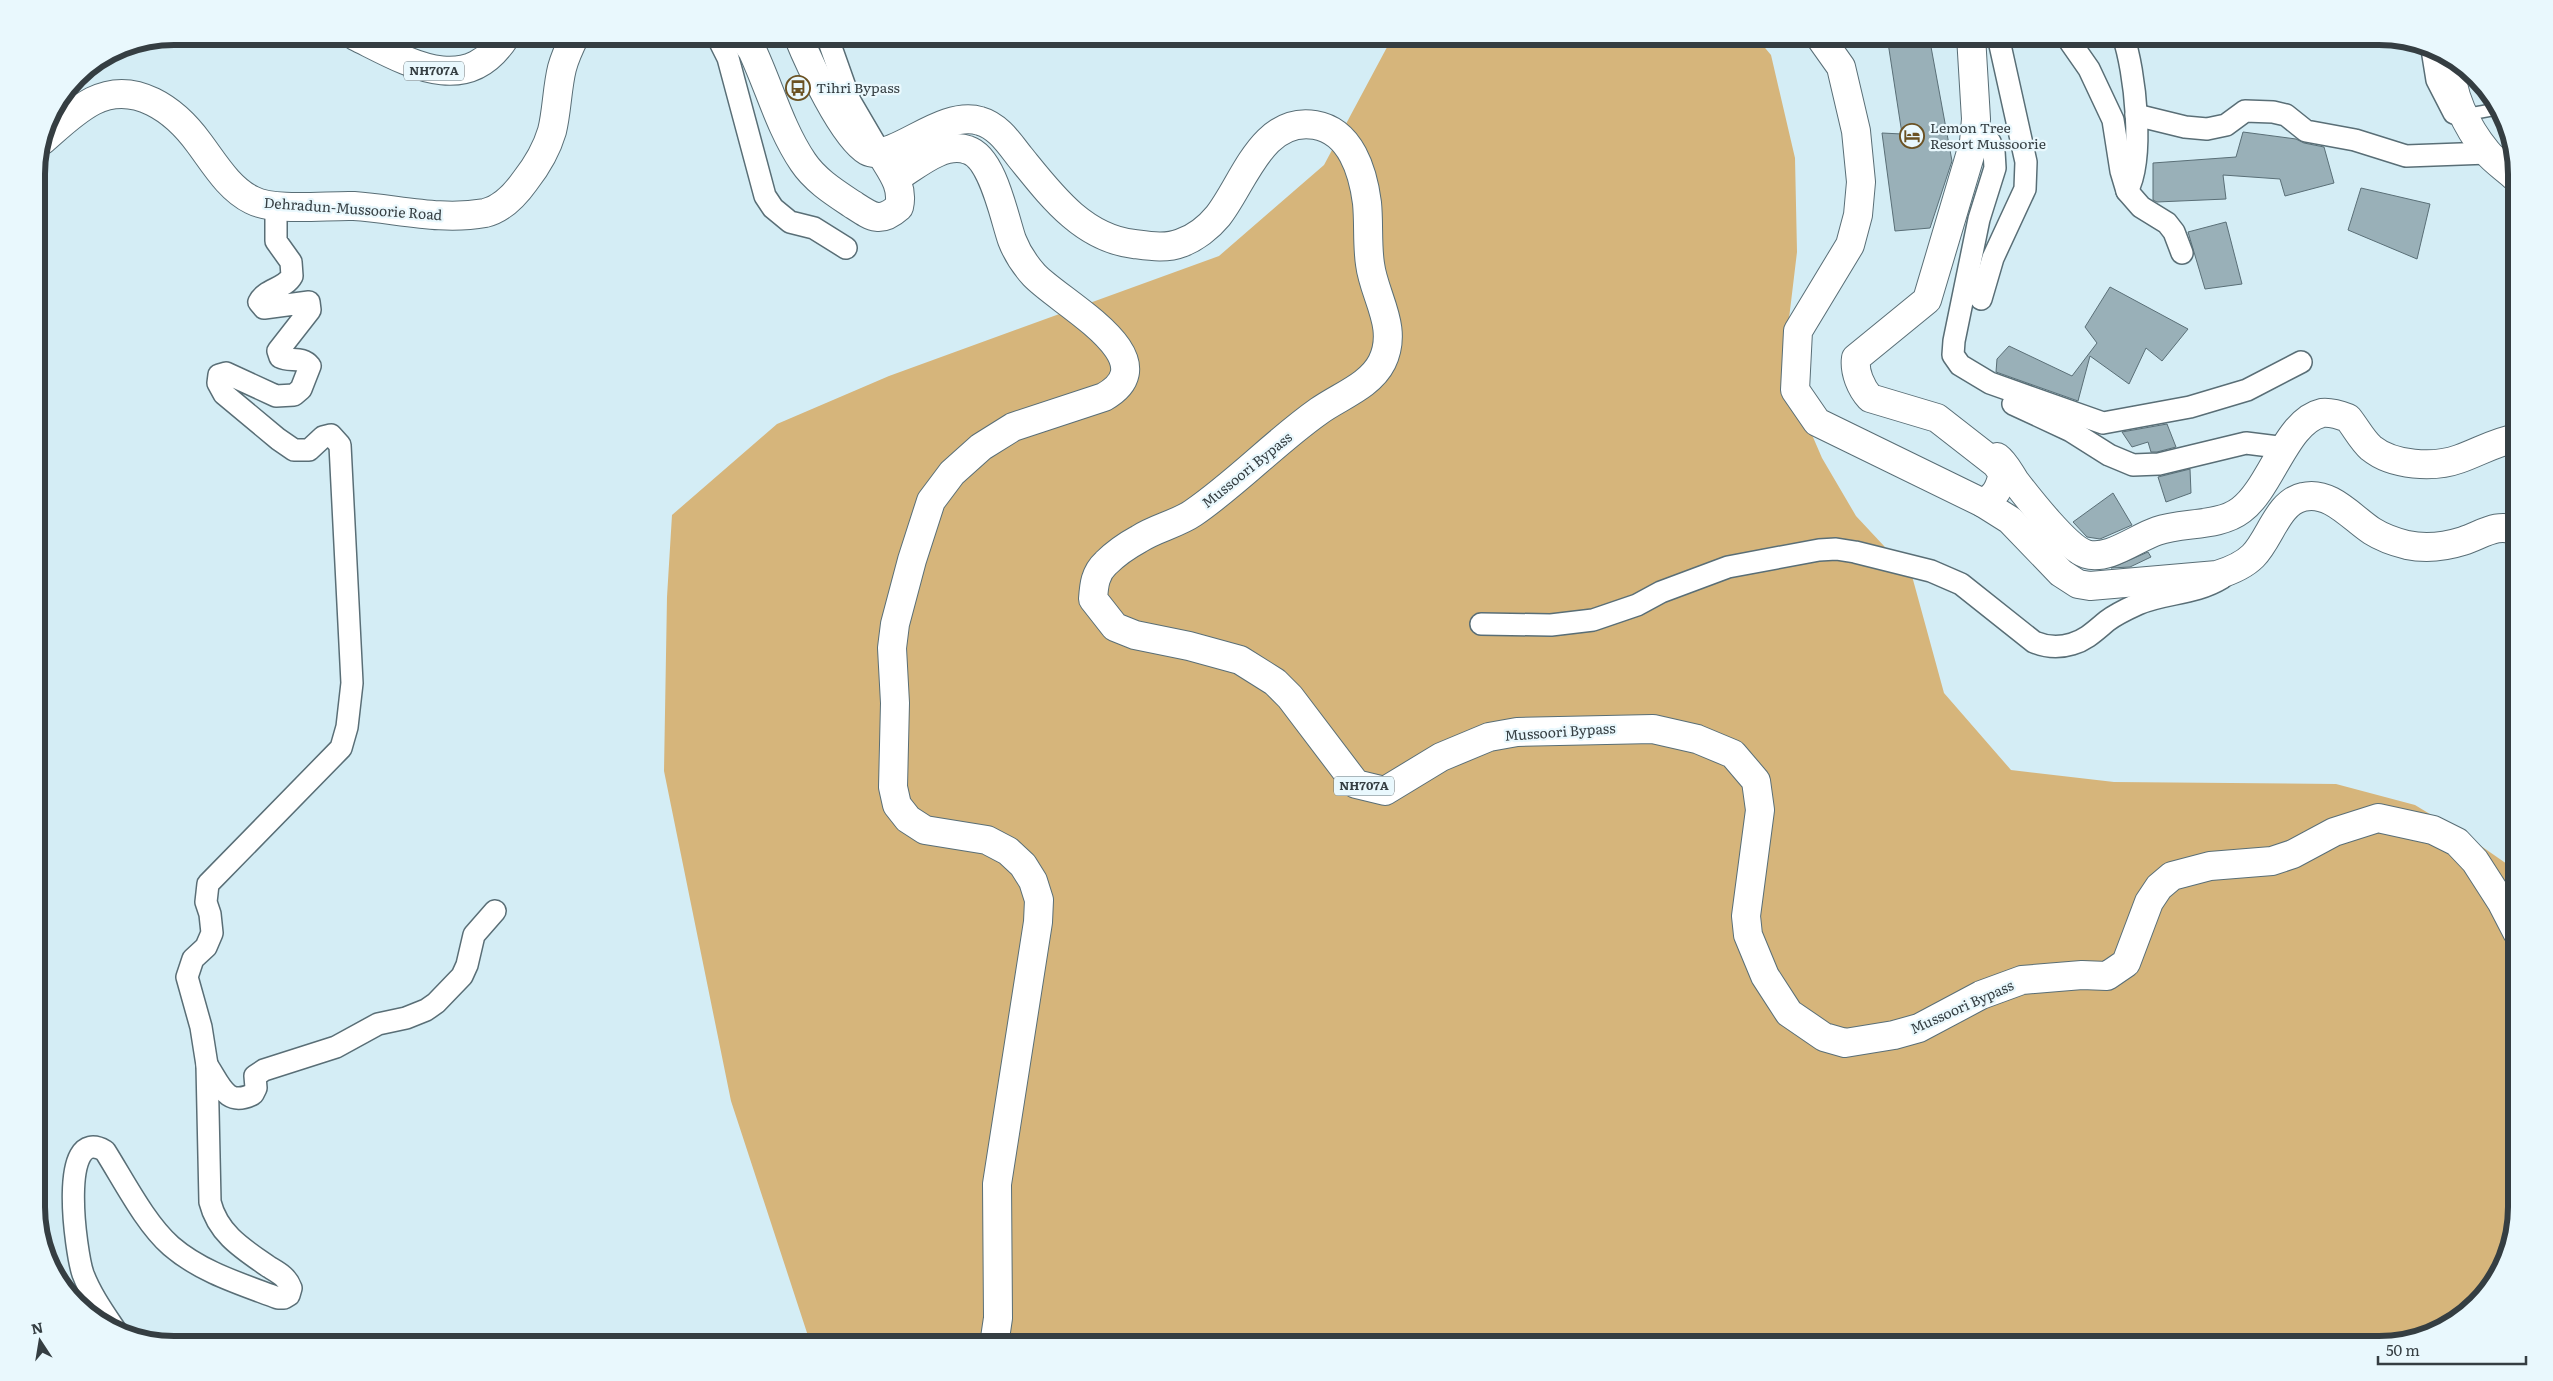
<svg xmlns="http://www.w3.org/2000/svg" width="2553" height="1381" viewBox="0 0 2553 1381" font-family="Literata,serif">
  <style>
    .forest { fill: #d6b57b }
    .building { fill: #99b0b8; stroke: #5a6f77 }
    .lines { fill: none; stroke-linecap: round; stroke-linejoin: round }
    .lane-casing { stroke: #596e76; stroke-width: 14 }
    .street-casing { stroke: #596e76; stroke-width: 24 }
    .secondary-casing { stroke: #596e76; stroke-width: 30 }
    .primary-casing { stroke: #596e76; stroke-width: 30 }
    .highway-casing { stroke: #596e76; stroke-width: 30 }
    .lane { stroke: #fff; stroke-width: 11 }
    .street { stroke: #fff; stroke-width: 21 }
    .secondary { stroke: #fff; stroke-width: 28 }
    .primary { stroke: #fff; stroke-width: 28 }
    .highway { stroke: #fff; stroke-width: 28 }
    .labels { text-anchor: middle; stroke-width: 4.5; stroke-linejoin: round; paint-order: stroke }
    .shield { fill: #e9f8fd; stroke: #6b767a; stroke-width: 1 }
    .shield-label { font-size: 12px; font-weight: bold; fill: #353e42 }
    .poi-label { font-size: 14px; fill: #353e42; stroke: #e9f8fd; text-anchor: start }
    .street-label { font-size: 14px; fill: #353e42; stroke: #e9f8fd }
    .rim { fill: none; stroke: #353e42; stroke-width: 6 }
  </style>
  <rect width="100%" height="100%" fill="#d4edf5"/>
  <path class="forest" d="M1393 36H1755L1771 55 1795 158 1797 252 1788 327 1794 393 1822 458 1856 516 1912 576 1944 693 2011 770 2114 782 2336 784 2415 805 2471 839 2517 871V1207L2502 1268 2448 1326 2379 1345H811L731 1101 664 771 667 597 672 515 777 424 889 376 1219 256 1324 165Z"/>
  <g class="building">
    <path d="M1887 36H1929L1952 161 1930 228 1895 231 1882 133 1902 134Z"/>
    <path d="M2243 132 2296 139 2304 143 2324 147 2334 183 2285 196 2280 179 2223 175 2226 199 2157 202 2153 200V163L2236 157Z"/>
    <path d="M2361 188 2430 204 2417 259 2348 230Z"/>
    <path d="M2226 222 2242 284 2205 289 2188 232Z"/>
    <path d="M2110 287 2188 329 2162 361 2146 348 2129 384 2090 356 2078 401 1996 372 1997 359 2009 346 2072 376 2097 343 2085 327Z"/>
    <path d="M2167 424 2176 447 2157 452H2151L2148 442 2132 447 2122 432Z"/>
    <path d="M2190 469 2191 493 2166 502 2158 477Z"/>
    <path d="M2113 493 2132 525 2100 539 2087 537 2073 522Z"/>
    <path d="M2148 552 2151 557 2130 567 2111 568Z"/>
  </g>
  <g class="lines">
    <defs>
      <path id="lane" d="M2464 115 2497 109"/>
      <g id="street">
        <path d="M717 36 728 58 765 196 773 208 790 222 814 228 846 248"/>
        <path d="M827 36 850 101 881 154"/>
        <path d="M2066 36 2089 69 2113 120 2121 171 2127 191 2141 207 2167 223 2174 232 2182 253"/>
        <path d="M2123 36C2135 70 2145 159 2127 191"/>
        <path d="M2432 49 2437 80 2454 113"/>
        <path d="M2136 115 2185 127 2207 129 2226 125 2245 111 2273 112 2286 115 2306 131 2355 140 2406 156 2488 153"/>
        <path d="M1975 127 1990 142 1994 151 1995 168 1979 219 1954 341 1953 355 1960 365 1990 383 2103 423 2190 407 2247 390 2301 362"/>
        <path d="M1981 299 1993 258 2025 189 2026 162 1998 36"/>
        <path d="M2013 404 2071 431 2109 455 2133 465 2159 464 2246 443 2286 448"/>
        <path d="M1481 624 1551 625 1593 620 1637 605 1661 592 1728 567 1819 550 1836 549 1855 552 1931 571 1961 584 2034 642C2046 647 2059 648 2072 644 2086 640 2095 631 2107 621 2116 614 2127 609 2138 604 2166 592 2194 595 2222 578"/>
        <path d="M207 1065C220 1084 226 1108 253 1094L256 1088 255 1076 264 1070 336 1047 378 1024 406 1018 426 1010 436 1003 462 976 467 965 474 935 495 911"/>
        <path d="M116 1331C104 1313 91 1295 83 1274 76 1254 57 1123 105 1151 124 1181 145 1223 171 1246 201 1272 241 1284 278 1298H284L289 1295 291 1288C287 1277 279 1273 269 1267 243 1249 218 1234 210 1202L207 1065 201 1027 187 977 193 959 206 947 212 933 210 914 206 902 208 884 341 748 347 727 352 683 340 445 331 435 323 437 309 450H294L278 439 224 394 218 383 219 375 226 373 276 396 294 395 301 389 310 366C302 356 290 362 280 357L278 351 310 310 309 302 264 308 259 302C265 289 285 289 292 276L291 262 276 241V205"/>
      </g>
      <g id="secondary">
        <path d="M1819 36 1841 67 1856 131 1861 182 1858 215 1850 245 1798 331 1795 390 1817 422 1983 503C1996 496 1999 489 2003 474L1996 464 1937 418 1870 398C1861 388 1854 372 1856 358L1927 300 1974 142 1976 119 1971 36"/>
        <path d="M2451 60C2449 92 2467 128 2487 152 2495 162 2507 169 2516 178"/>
        <path d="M896 178C916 166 943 141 968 150 993 158 1004 217 1012 240 1017 253 1025 265 1034 275 1060 303 1171 359 1104 397L1013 427 981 447 952 473 931 501 912 560 895 624 892 648 895 703 893 787 897 805 908 819 925 830 987 840 1008 851 1023 865 1033 881 1039 900 1038 922 997 1184 998 1318 994 1345"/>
        <path d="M1997 457C2005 463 2009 472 2015 481 2028 498 2067 548 2086 554 2108 561 2136 538 2157 531 2183 522 2219 527 2241 510 2271 488 2286 421 2322 413 2331 412 2340 415 2348 418 2356 428 2362 440 2371 448 2393 466 2434 468 2459 459 2479 452 2495 442 2517 438"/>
        <path d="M1983 503 2010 520 2061 573 2078 584 2090 586 2217 575C2230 571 2243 566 2253 556 2270 539 2278 502 2303 497 2330 490 2352 518 2372 531 2383 538 2395 542 2407 545 2426 549 2444 547 2463 541 2482 535 2497 522 2517 531"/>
      </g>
      <g id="primary">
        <path d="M742 36 752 50C769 86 780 128 803 162 815 180 834 192 852 204 872 217 880 224 899 207 904 186 891 171 881 154"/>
        <path d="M43 140C59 126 74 111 93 101 135 80 175 110 199 143 214 163 229 189 252 200 275 212 327 205 354 206 398 209 440 221 485 213 502 209 515 195 525 181 536 167 547 148 552 131 557 111 557 88 562 68 565 57 570 46 575 36"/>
      </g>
      <g id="highway">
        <path d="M355 36C406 61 466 100 506 36"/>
        <path d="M798 36C809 63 843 137 867 151 891 164 941 109 980 121 998 126 1009 143 1020 157 1050 194 1082 238 1134 244 1149 246 1166 249 1181 243 1195 238 1209 227 1218 216 1244 183 1262 116 1315 125 1351 131 1363 172 1367 203 1369 223 1367 244 1370 264 1374 297 1399 327 1382 362 1370 386 1340 396 1319 411 1275 442 1238 482 1193 513 1177 524 1156 528 1139 539 1128 545 1115 554 1106 563 1095 573 1094 585 1093 599L1115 627 1135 635 1189 646 1240 660 1275 682 1290 697 1356 784 1385 791 1441 757 1489 737 1517 732 1653 729 1697 739 1733 754 1756 781 1760 810 1746 916 1748 935 1765 976 1789 1013 1824 1037 1845 1043 1894 1035 1919 1028 1981 995 2022 980 2082 975 2107 976 2126 963 2149 902 2159 887 2172 876 2210 866 2272 861 2293 854 2334 832 2378 818 2433 830 2457 842 2475 861 2502 903 2517 932"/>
      </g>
    </defs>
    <use href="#lane" class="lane-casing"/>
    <use href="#street" class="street-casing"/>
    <use href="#secondary" class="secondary-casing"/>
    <use href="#primary" class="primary-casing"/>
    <use href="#highway" class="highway-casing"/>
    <use href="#lane" class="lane"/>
    <use href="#street" class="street"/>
    <use href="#secondary" class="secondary"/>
    <use href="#primary" class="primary"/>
    <use href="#highway" class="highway"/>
  </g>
  <defs>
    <symbol id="bus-ring" viewBox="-11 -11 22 22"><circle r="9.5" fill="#e9f8fd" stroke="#6b5223" stroke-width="1.5"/><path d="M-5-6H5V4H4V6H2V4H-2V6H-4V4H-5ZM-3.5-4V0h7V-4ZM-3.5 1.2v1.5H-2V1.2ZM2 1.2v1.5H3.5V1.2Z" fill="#6b5223"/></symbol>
    <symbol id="hotel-ring" viewBox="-11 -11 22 22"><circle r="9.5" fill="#e9f8fd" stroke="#6b5223" stroke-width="1.5"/><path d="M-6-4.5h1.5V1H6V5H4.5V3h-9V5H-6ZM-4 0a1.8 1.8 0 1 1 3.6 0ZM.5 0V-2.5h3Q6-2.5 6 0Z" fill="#6b5223"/></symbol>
  </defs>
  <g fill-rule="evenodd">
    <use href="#bus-ring" x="784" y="74" width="28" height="28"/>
    <use href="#hotel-ring" x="1898" y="122" width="28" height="28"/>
  </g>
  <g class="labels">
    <g class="shield">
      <rect x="404" y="61.5" width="60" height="19" rx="4"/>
      <rect x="1334" y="776.5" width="60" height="19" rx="4"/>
    </g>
    <g class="shield-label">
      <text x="434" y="75">NH707A</text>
      <text x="1364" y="790">NH707A</text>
    </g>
    <g class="poi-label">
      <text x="816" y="93">Tihri Bypass</text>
      <text x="1930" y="133">Lemon Tree<tspan x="1930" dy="16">Resort Mussoorie</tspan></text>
    </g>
    <g class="street-label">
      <text transform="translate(353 209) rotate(4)" y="5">Dehradun-Mussoorie Road</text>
      <text transform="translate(1247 470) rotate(-39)" y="5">Mussoori Bypass</text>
      <text transform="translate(1560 732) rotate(-4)" y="5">Mussoori Bypass</text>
      <text transform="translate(1962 1007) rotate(-24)" y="5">Mussoori Bypass</text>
    </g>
  </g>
  <path d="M0 0H2553V1381H0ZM174 45H2379A129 129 0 0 1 2508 174V1207A129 129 0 0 1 2379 1336H174A129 129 0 0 1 45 1207V174A129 129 0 0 1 174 45Z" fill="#e9f8fd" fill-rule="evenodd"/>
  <path class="rim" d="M174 45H2379A129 129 0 0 1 2508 174V1207A129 129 0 0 1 2379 1336H174A129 129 0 0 1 45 1207V174A129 129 0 0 1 174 45Z"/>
  <g transform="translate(40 1341) rotate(348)" stroke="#e9f8fd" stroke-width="4" paint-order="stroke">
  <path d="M0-4L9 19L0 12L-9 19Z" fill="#353e42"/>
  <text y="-8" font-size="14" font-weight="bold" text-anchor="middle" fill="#353e42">N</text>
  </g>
  <path d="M2378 1356v8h148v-8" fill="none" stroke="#353e42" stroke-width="2.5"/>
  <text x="2386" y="1356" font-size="15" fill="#353e42" stroke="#e9f8fd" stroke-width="4" paint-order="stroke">50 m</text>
</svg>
